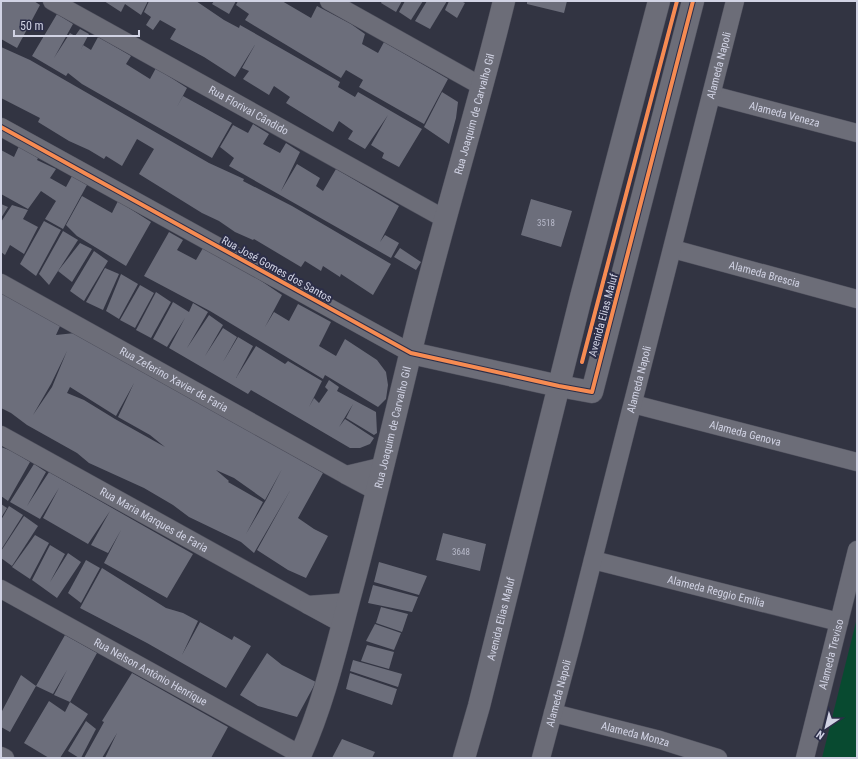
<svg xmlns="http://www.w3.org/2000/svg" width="858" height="759" viewBox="0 0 858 759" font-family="'Roboto Condensed',sans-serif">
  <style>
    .green { fill: #084a30 }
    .building { fill: #6c6e7b; fill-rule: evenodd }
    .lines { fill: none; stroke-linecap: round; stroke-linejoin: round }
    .minor-casing { stroke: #4f505d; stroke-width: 19 }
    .tertiary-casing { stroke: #4f505d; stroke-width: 23 }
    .minor { stroke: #6c6d78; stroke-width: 18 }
    .tertiary { stroke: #6c6d78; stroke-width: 22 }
    .cycleway-casing { stroke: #2c2e48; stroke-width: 6 }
    .cycleway { stroke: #f68b52; stroke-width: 4 }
    .labels { text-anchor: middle; stroke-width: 4; stroke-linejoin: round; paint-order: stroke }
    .number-label { font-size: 9px; fill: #b8baca }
    .street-label { font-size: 11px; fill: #d1d3e4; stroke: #2c2e48 }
  </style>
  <rect width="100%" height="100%" fill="#323442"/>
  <path class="green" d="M857 618V758H822Z"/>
  <g class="building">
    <path d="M1 1H34L40 5 17 48 1 39Z"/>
    <path d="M104 1H148L141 15 125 4 121 12Z"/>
    <path d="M149 1H196L224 20 239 28 240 25 340 82 338 87 355 97 358 92 422 129 399 167 382 158 384 153 371 145 388 115 365 149 348 139 353 131 339 121 333 132 286 103 290 97 274 86 269 95 243 79 249 71 242 68 256 43 235 77 204 57 170 39 176 29 160 20 153 30 146 25 151 17 144 12Z"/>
    <path d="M214 1H236L229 14 212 4Z"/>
    <path d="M238 1H282L311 18 317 6 351 24 365 34 362 44 378 53 384 42 448 79 424 124 359 87 363 80 346 70 341 78 245 20 249 14 236 5Z"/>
    <path d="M382 1H402L396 12 381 3Z"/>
    <path d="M405 1H423L411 20 399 12Z"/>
    <path d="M427 1H447L430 29 415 21Z"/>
    <path d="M449 1H461L465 3 457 18 445 10Z"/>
    <path d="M527 1H567L564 13 527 4Z"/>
    <path d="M57 14 73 24 54 58 70 33 75 36 80 29 89 34 80 51 83 45 91 50 98 37 107 42 131 56 126 64 150 79 156 68 187 88 177 107 183 96 232 123 212 158 82 84 68 73 66 76 32 56Z"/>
    <path d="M1 47 30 60 209 163 244 179 243 181 292 206 391 264 373 295 341 274 340 277 323 266 321 271 305 261 301 267 254 239 253 240 235 232 219 221 202 213 139 174 154 149 137 139 122 166 106 156 104 159 89 150 69 141 38 122 40 118 1 98Z"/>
    <path d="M442 92 458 102 456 118 449 144 424 127Z"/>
    <path d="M253 124 269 134 263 144 280 153 286 143 300 152 281 191 297 164 320 178 316 186 323 191 336 169 399 206 380 242 385 235 399 243 391 258 229 166 234 158 220 147 233 125 248 133Z"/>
    <path d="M19 146 38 158 37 160 56 169 48 181 50 178 66 187 72 176 87 185 63 229 45 219 56 201 41 191 28 209 1 194V150L14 157Z"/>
    <path d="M82 196 112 213 118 201 151 222 126 266 77 236 66 225Z"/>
    <path d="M531 199 572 211 561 247 521 235Z"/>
    <path d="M1 204 8 207 1 218Z"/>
    <path d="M12 205 28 210 23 219 38 227 24 254 10 245 5 255 1 252V222Z"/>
    <path d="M44 221 61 230 36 276 20 264Z"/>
    <path d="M63 231 78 240 49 285 39 274Z"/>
    <path d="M169 232 183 240 177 250 196 260 203 248 254 276 282 295 265 327 274 312 289 321 298 304 331 322 319 346 336 356 345 339 377 360 386 372 388 385 386 399 378 407 325 375 323 379 210 311 144 276Z"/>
    <path d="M80 243 92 249 72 282 58 271Z"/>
    <path d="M400 248 421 262 416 270 394 257Z"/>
    <path d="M94 251 108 261 84 301 70 291Z"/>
    <path d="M105 268 119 274 103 310 86 302Z"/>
    <path d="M121 274 138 284 119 319 106 311Z"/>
    <path d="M140 285 154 293 135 328 120 320Z"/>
    <path d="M1 292 61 324 56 335 75 333 159 381 176 388 323 473 298 518 314 529 328 536 306 578 288 570 257 550 291 489 254 553 241 542 189 517 173 505 144 488 89 463 77 453 27 425 11 413 1 408ZM67 351 52 387 33 415 51 384ZM134 383 118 417 150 435 165 447 115 419 84 400 67 393 70 387 116 416ZM282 469 266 500 246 534 263 502 228 482 229 481 216 470 234 478 265 500Z"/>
    <path d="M156 292 171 302 151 338 136 330Z"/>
    <path d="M173 302 189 312 193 303 208 312 187 348 209 315 223 325 205 356 223 328 237 337 223 362 238 337 253 346 236 378 256 346 285 364 288 361 322 381 309 407 314 398 319 403 328 390 325 387 329 380 339 387 337 391 376 412 377 433 374 435 346 418 353 404 339 427 345 419 374 438 370 444 360 448H350L251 390 248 394 169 348 185 318 167 347 153 339Z"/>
    <path d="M1 447 12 451 30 462 8 501 1 496Z"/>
    <path d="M34 464 46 472 27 506 49 472 193 554 167 598 104 563 121 530 108 553 91 545 110 511 88 544 43 518 59 488 40 519 10 502Z"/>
    <path d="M1 504 7 508 1 518Z"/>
    <path d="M9 506 23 515 1 550V520Z"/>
    <path d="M24 516 38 526 12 566 1 558V551Z"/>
    <path d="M443 533 486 544 480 571 436 560Z"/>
    <path d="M35 535 49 543 30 579 12 567Z"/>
    <path d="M50 545 65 554 50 582 68 553 81 562 57 598 32 580Z"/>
    <path d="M86 560 100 568 81 603 68 593Z"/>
    <path d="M379 562 427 576 419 595 374 582Z"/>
    <path d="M102 568 166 608 183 613 198 621 182 655 200 622 232 640 234 636 251 646 226 688 147 643 80 608Z"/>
    <path d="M373 585 418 597 412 612 368 603Z"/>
    <path d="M381 607 408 614 402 632 376 623Z"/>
    <path d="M375 624 401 633 394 650 366 641Z"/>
    <path d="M65 635 97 653 70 702 54 695 67 670 53 694 36 686 10 732 1 727V713L21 675 36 686Z"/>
    <path d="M367 645 394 652 389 669 361 661Z"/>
    <path d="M267 653 282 665 316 682 297 717 258 706 240 695Z"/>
    <path d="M353 660 402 674 398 687 350 671Z"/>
    <path d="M132 673 228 727 211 758H105L117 733 102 758H84L104 722 102 721Z"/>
    <path d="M350 673 397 689 392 705 346 689Z"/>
    <path d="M49 701 65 712 70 702 88 714 60 758H49L24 743Z"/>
    <path d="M86 721 96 729 81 758H79L68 751Z"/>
    <path d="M342 739 375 752 372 758H332Z"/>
  </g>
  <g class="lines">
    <defs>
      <g id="minor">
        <path id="s1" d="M52 1 445 219"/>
        <path d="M329 1 483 87"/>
        <path id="s2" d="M712 95 857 133"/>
        <path d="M1 127 411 353"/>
        <path id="s3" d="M673 249 857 299"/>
        <path id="s4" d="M1 283 346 475"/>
        <path id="s5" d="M633 404 857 462"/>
        <path id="s6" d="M1 435 308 605"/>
        <path d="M378 492 346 475 384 466"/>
        <path id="s7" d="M593 560 839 622"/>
        <path id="s8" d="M1 589 301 755"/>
        <path d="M343 624 308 605 348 602"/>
        <path id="s9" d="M553 713 660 740 718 758"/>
        <path d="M1 756 5 758"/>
        <path id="s10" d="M541 758 573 638 735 1"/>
        <path id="s11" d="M805 758 857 550"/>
      </g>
      <g id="tertiary">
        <path d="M411 353 559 386 592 392 693 1"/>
        <path id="s12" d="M299 758C322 708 335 654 349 600 371 519 390 437 410 355 438 236 475 120 504 1"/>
        <path id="s13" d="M464 758 479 706 581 297 659 1"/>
      </g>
    </defs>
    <use href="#minor" class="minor-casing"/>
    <use href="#tertiary" class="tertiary-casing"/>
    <use href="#minor" class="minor"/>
    <use href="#tertiary" class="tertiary"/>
    <defs>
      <g id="cycleway">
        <path d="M1 127 411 353 559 386 592 392 693 1"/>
        <path d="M582 362 677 1"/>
      </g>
    </defs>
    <use href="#cycleway" class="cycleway-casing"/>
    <use href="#cycleway" class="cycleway"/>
  </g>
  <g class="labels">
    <g class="number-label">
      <text x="546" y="226">3518</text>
      <text x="461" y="555">3648</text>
    </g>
    <g class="street-label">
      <text dy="4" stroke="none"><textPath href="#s10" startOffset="715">Alameda Napoli</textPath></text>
      <text dy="4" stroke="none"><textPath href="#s1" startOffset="225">Rua Florival Cândido</textPath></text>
      <text dy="4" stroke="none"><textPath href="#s12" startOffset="668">Rua Joaquim de Carvalho Gil</textPath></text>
      <text dy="4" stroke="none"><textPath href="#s2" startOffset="75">Alameda Veneza</textPath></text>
      <text transform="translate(277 269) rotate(29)" y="4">Rua José Gomes dos Santos</text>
      <text dy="4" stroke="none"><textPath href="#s3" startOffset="95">Alameda Brescia</textPath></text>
      <text transform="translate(603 315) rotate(-75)" y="4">Avenida Elias Maluf</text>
      <text dy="4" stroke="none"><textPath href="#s4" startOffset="198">Rua Zeferino Xavier de Faria</textPath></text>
      <text dy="4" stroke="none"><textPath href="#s10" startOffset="391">Alameda Napoli</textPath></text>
      <text dy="4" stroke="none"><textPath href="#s12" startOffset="344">Rua Joaquim de Carvalho Gil</textPath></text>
      <text dy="4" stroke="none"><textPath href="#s5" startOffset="116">Alameda Genova</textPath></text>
      <text dy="4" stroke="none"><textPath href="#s6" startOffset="175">Rua Maria Marques de Faria</textPath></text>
      <text dy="4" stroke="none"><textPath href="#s7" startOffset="127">Alameda Reggio Emilia</textPath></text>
      <text dy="4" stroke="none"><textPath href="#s13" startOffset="144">Avenida Elias Maluf</textPath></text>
      <text dy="4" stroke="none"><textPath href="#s11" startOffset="107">Alameda Treviso</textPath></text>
      <text dy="4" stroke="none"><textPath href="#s8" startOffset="171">Rua Nelson Antônio Henrique</textPath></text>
      <text dy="4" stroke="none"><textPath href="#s10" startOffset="67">Alameda Napoli</textPath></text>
      <text dy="4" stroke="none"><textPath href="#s9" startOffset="85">Alameda Monza</textPath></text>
    </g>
  </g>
  <rect width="858" height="759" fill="none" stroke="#d1d3e4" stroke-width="4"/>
  <g transform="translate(826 727) rotate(215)" stroke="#2c2e48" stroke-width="3" paint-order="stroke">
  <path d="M0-3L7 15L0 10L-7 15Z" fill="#d1d3e4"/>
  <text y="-6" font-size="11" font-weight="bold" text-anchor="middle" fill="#d1d3e4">N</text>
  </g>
  <path d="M14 30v6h125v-6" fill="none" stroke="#d1d3e4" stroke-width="2"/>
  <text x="20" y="30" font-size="12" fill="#d1d3e4" stroke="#2c2e48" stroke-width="3" paint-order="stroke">50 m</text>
</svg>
